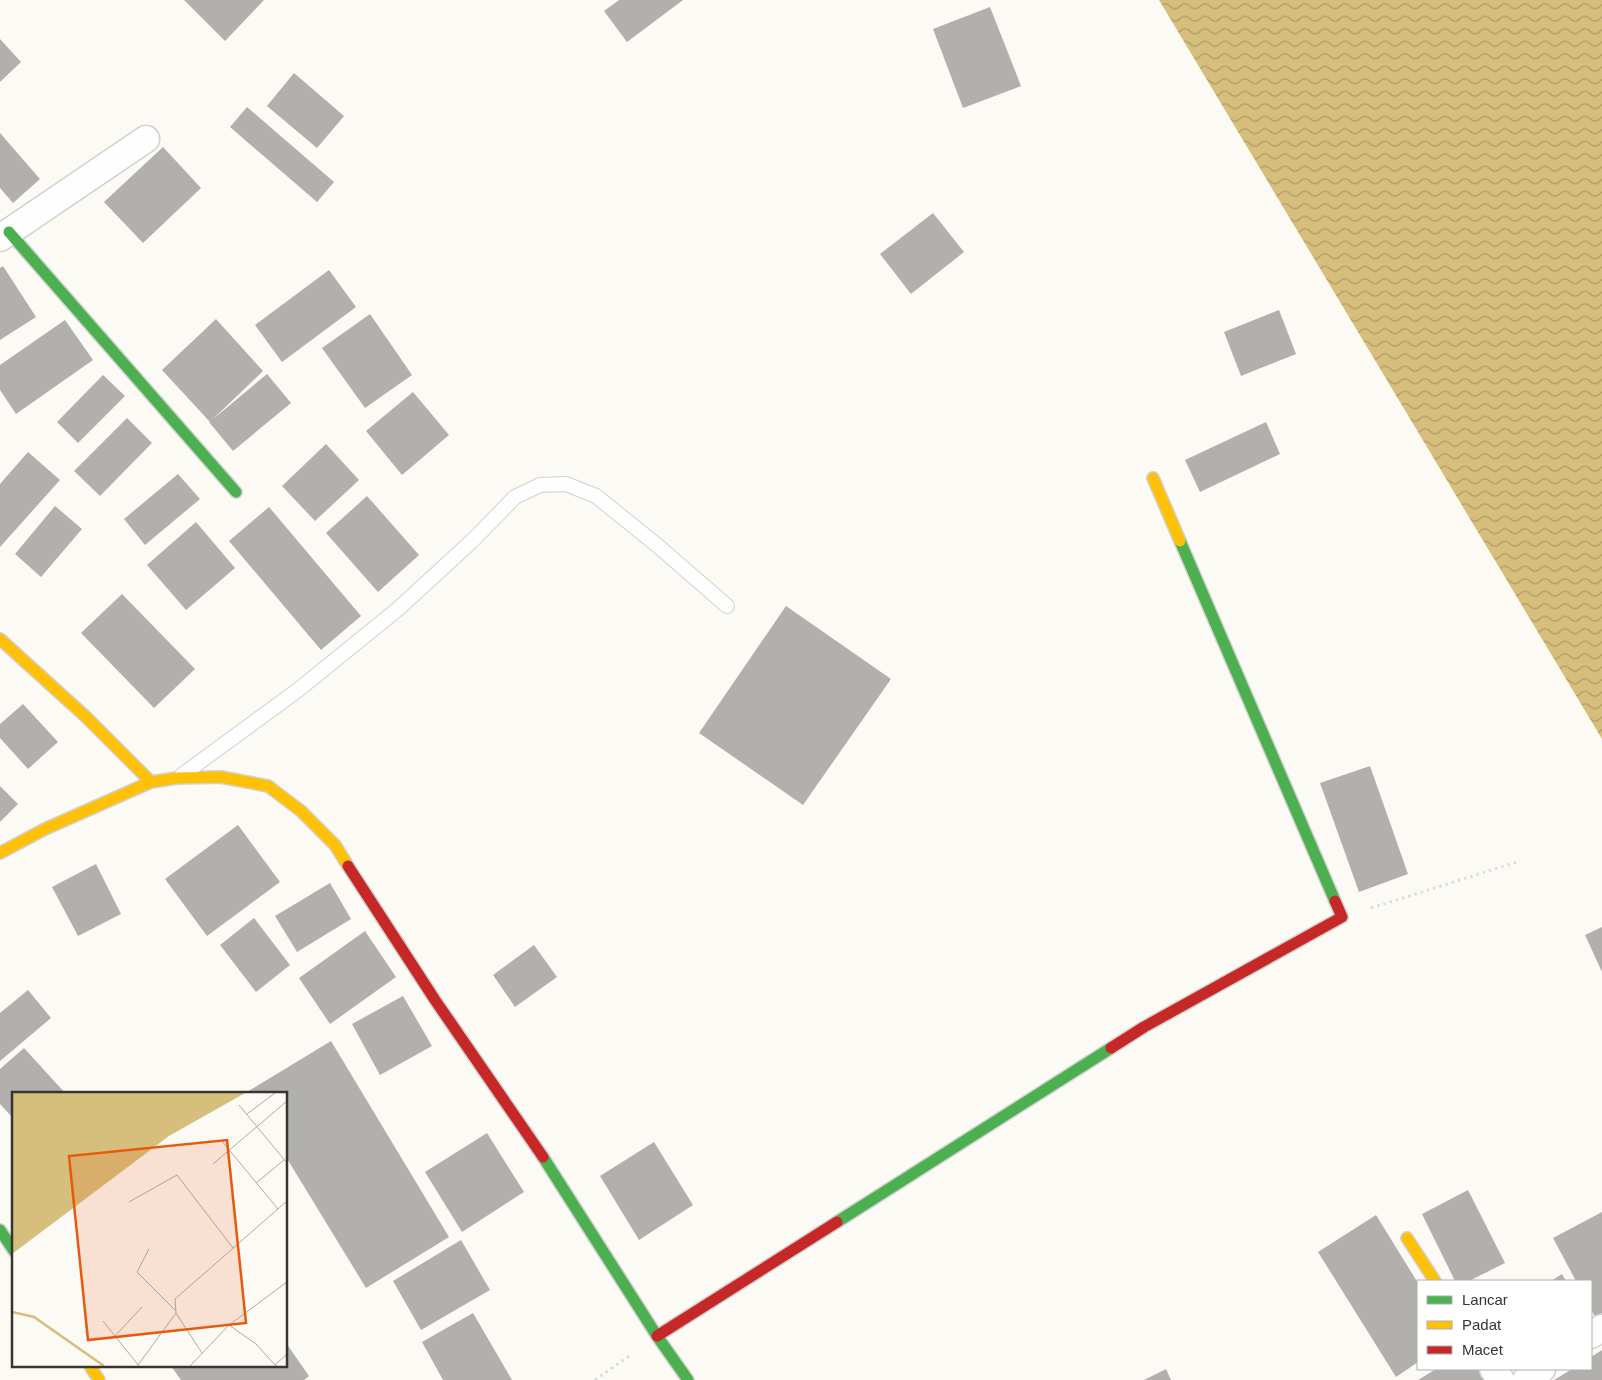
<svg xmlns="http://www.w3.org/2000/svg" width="1602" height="1380" viewBox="0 0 1602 1380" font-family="Helvetica,sans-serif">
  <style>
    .water { fill: url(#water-waves) }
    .building { fill: #b1b0ac }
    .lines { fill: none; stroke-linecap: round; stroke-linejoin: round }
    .lane-casing { stroke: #d2d1cd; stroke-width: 16 }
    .street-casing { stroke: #d2d1cd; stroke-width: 29 }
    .fast-casing { stroke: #d2d1cd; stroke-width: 14 }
    .slow-casing { stroke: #d2d1cd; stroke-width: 14 }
    .jam-casing { stroke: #d2d1cd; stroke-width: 14 }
    .path { stroke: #dcdcdb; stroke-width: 3; stroke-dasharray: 2.5 4; stroke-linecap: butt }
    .lane { stroke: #fefefe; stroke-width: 14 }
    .street { stroke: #fefefe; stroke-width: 26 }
    .fast { stroke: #4caf50; stroke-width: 11 }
    .slow { stroke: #ffc107; stroke-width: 11 }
    .jam { stroke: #c62828; stroke-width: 11 }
    .inset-river { fill: none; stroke: #d6be7c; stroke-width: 2.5 }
    .inset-road { fill: none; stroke: #adaba7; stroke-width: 1 }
    .view { fill: #e8590c; fill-opacity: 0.15; stroke: #e8590c; stroke-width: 2.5 }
    .inset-edge { fill: none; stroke: #373531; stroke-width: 2.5 }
  </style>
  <defs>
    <pattern id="water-waves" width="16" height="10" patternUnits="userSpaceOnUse" patternTransform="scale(1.25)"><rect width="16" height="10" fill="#d6be7c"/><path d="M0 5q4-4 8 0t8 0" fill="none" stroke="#ae9b66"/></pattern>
  </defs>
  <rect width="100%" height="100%" fill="#fbfaf5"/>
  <path class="water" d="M1159 0H1602V739Z"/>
  <g class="building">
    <path d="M184 0H264L225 41Z"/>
    <path d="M619 0H683L627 42 604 11Z"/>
    <path d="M990 7 1021 86 963 108 933 29Z"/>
    <path d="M0 39 21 62 0 82Z"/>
    <path d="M294 73 344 116 317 148 267 106Z"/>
    <path d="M247 107 334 182 317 202 230 127Z"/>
    <path d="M0 133 40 179 13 203 0 188Z"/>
    <path d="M163 147 201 188 143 243 104 202Z"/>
    <path d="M933 213 964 252 911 294 880 254Z"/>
    <path d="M3 266 36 317 0 340V268Z"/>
    <path d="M329 270 356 307 282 362 255 325Z"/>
    <path d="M1279 310 1296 354 1241 376 1224 332Z"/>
    <path d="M370 314 412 375 365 408 322 348Z"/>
    <path d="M216 319 263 371 212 420 267 374 291 403 233 451 209 422H210L162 370Z"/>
    <path d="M65 320 93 360 16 414 0 390V365Z"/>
    <path d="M103 375 125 396 78 443 57 422Z"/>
    <path d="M413 392 449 435 402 475 366 431Z"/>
    <path d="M127 418 152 443 100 496 74 471Z"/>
    <path d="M1266 422 1280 454 1200 492 1185 460Z"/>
    <path d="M326 444 359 480 315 521 282 486Z"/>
    <path d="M28 452 60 480 0 547V484Z"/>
    <path d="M178 474 200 499 145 545 124 519Z"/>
    <path d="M367 496 419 555 378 592 326 533Z"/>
    <path d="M55 506 82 529 41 577 15 554Z"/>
    <path d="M269 507 361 616 321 650 229 541Z"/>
    <path d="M196 522 235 568 186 610 147 565Z"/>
    <path d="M122 594 195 669 154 708 81 633Z"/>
    <path d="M786 606 891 679 803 805 699 733Z"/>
    <path d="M23 704 58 742 28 769 0 738V724Z"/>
    <path d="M1370 766 1408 874 1359 892 1320 783Z"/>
    <path d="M0 786 18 804 0 822Z"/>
    <path d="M238 825 280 882 207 936 165 879Z"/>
    <path d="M96 864 121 914 78 936 52 887Z"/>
    <path d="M330 883 351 919 297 952 275 916Z"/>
    <path d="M254 918 290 965 256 992 220 945Z"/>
    <path d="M1602 927V972L1585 935Z"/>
    <path d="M365 931 396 977 330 1024 299 978Z"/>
    <path d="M534 945 557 977 515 1007 493 975Z"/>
    <path d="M28 990 51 1018 0 1061V1013Z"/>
    <path d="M403 996 432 1046 380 1075 352 1024Z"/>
    <path d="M331 1041 449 1237 366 1288 286 1157V1094H248L247 1092Z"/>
    <path d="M24 1048 66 1094H14V1119L0 1104V1069Z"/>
    <path d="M487 1133 524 1192 462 1232 425 1172Z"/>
    <path d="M654 1142 693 1205 639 1240 600 1176Z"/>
    <path d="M1468 1190 1505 1263 1469 1281H1455L1422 1214Z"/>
    <path d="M1602 1212V1313L1595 1317 1591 1309V1281H1576L1553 1238Z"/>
    <path d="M1376 1215 1418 1283V1362L1396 1377 1318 1252Z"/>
    <path d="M461 1240 490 1290 421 1330 393 1281Z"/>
    <path d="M1562 1274 1566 1281H1551Z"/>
    <path d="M473 1313 512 1380H443L422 1342Z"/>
    <path d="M286 1343 309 1376 304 1380H181L171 1366H286Z"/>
    <path d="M1602 1350V1380H1554L1572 1369H1591V1357Z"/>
    <path d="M1166 1369 1171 1380H1144Z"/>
    <path d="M1436 1369H1479L1486 1380H1418Z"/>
  </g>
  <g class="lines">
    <defs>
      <path id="lane" d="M182 775 298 690 398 609 472 541 515 497 540 485 566 484 596 496 658 546 727 606"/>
      <g id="street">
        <path d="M0 238 146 139"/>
        <path d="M1591 1335 1602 1328"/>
        <path d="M1493 1369 1501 1380"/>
        <path d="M1526 1380 1542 1369"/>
      </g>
      <g id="fast">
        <path d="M9 232 236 492"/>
        <path d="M1180 541 1335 901"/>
        <path d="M543 1157 657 1336 688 1380"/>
        <path d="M837 1222 1111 1048"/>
        <path d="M0 1230 14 1251"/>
      </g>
      <g id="slow">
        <path d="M1153 478 1180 541"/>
        <path d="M0 639 85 716 151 782"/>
        <path d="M0 853 45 829 151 782 177 778 221 777 268 786 301 811 335 845 348 866"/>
        <path d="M1407 1238 1435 1281"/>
        <path d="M90 1366 99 1380"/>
      </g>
      <g id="jam">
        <path d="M348 866 435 1000 543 1157"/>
        <path d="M1111 1048 1144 1027 1342 917 1335 901"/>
        <path d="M657 1336 837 1222"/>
      </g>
    </defs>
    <use href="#lane" class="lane-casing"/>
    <use href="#street" class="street-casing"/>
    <use href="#fast" class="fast-casing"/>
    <use href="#slow" class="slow-casing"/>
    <use href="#jam" class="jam-casing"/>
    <g class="path">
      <path d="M1371 908 1520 861"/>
      <path d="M595 1380 632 1354"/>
    </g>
    <use href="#lane" class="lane"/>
    <use href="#street" class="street"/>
    <use href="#fast" class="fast"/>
    <use href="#slow" class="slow"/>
    <use href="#jam" class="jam"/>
  </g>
  <g transform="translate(12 1092)">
    <rect width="275" height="275" fill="#fbfaf5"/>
    <path d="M0 1H233L157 44 0 162Z" fill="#d6be7c"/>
    <path class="inset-river" d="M0 220 22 225 92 274"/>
    <path class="inset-road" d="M227 13 275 71M235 22 263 1M209 48 266 117M201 72 275 9M244 91 272 68M117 110 165 83 221 156M137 157 125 180 163 218M91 229 127 274M217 233 244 252 264 274M103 244 130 215M190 261 164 221 163 207 275 109M126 273 164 221M263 273 275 262M178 274 217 233 275 190"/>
    <path class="view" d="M215 48 234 231 76 248 57 64Z"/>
    <rect width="275" height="275" class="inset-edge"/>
  </g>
  <rect x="1417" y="1280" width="175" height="90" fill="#ffffff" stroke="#afaead"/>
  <rect x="1427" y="1296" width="25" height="8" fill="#4caf50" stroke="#afaead"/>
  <text x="1462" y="1305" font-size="15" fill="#373531">Lancar</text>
  <rect x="1427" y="1321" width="25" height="8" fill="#ffc107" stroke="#afaead"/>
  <text x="1462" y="1330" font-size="15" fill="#373531">Padat</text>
  <rect x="1427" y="1346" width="25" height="8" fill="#c62828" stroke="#afaead"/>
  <text x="1462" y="1355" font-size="15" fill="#373531">Macet</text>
</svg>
